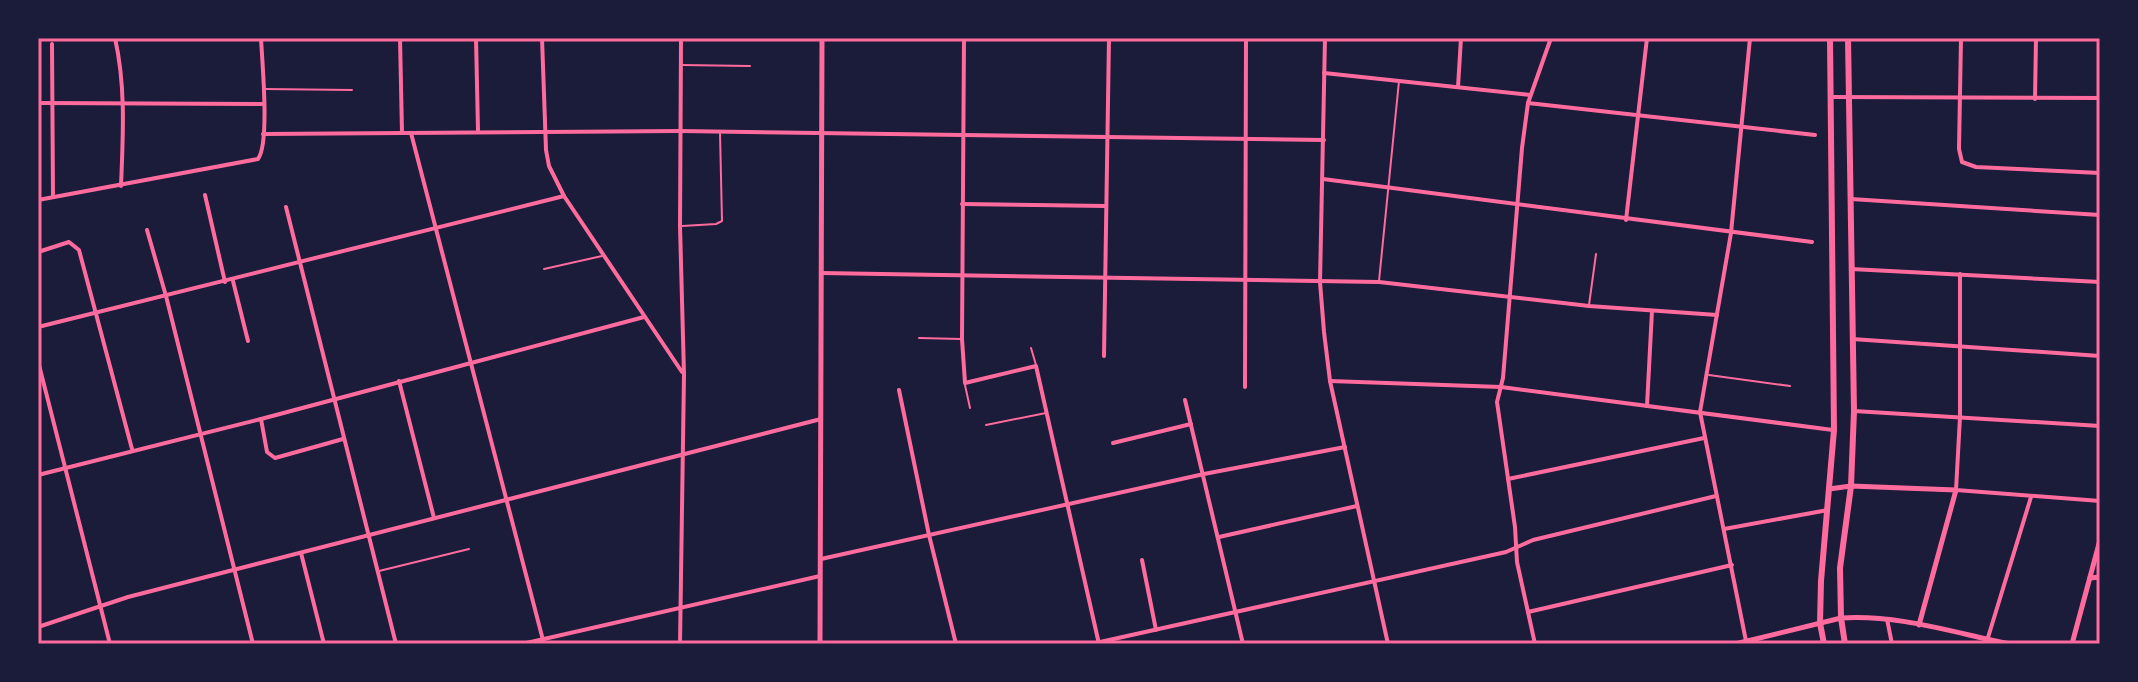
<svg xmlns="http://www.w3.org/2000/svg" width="2138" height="682" viewBox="0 0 2138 682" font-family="Barlow,sans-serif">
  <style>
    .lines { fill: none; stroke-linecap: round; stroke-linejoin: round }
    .service { stroke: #ff6b9d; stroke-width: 2 }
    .minor { stroke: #ff6b9d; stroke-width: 4 }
    .tertiary { stroke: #ff6b9d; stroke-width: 5 }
    .primary { stroke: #ff6b9d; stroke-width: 6 }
    .neatline { fill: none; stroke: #ff6b9d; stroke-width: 3 }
  </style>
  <rect width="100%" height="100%" fill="#1b1b3a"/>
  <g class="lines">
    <g class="service">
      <path d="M682 65 750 66"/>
      <path d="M264 89 352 90"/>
      <path d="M682 226 716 224 722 221 720 133"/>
      <path d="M544 269 602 256"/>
      <path d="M1379 281 1399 81"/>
      <path d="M1589 305 1596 254"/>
      <path d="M919 338 961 339"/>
      <path d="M1031 348 1036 365"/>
      <path d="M1709 375 1790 386"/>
      <path d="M965 385 970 408"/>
      <path d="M986 425 1046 413"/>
      <path d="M379 571 469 549"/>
    </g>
    <g class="minor">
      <path d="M115 38C126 87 123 136 121 186"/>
      <path d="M400 38 402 133"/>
      <path d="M476 38 478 131"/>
      <path d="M542 38 546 150 549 166 564 196 682 372"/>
      <path d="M964 38 962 339 965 383 1036 366 1099 644"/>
      <path d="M1325 38 1320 282 1324 332 1330 381 1388 644"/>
      <path d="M1961 38 1959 149 1962 162 1976 167 2100 173"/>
      <path d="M52 44 53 197"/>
      <path d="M1324 73 1530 95"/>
      <path d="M1458 87 1461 38"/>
      <path d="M1831 97 2100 98"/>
      <path d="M2035 99 2036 38"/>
      <path d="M38 103 264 104"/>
      <path d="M1528 103 1815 135"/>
      <path d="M411 133 544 644"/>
      <path d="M263 134 680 131 1324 140"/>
      <path d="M1323 179 1812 242"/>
      <path d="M205 195 225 282"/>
      <path d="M1851 199 2100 215"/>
      <path d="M38 200 258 159C270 143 262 61 261 38"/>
      <path d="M962 204 1106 206"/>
      <path d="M286 207 396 644"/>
      <path d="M1626 220 1647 38"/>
      <path d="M147 230 166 296 253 644"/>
      <path d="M38 252 69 242 79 250 132 449"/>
      <path d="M1851 269 2100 282"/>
      <path d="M821 273 1379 282 1589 306 1717 315"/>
      <path d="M1960 274V417L1956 490 2100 501"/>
      <path d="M233 281 248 341"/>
      <path d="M38 327 564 196"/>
      <path d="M1852 339 2100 356"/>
      <path d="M1104 356 1109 38"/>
      <path d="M38 361 110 644"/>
      <path d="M399 381 434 518"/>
      <path d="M1330 381 1501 387 1833 430"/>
      <path d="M1245 387 1246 38"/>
      <path d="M899 390 929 535 956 644"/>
      <path d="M1185 400 1243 644"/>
      <path d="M1647 406 1652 311"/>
      <path d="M1854 411 2100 426"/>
      <path d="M261 419 267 452 275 458 343 439"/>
      <path d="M1113 443 1191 424"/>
      <path d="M38 475 261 419 644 317"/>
      <path d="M1508 479 1704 438"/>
      <path d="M1724 529 1828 510"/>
      <path d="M1219 537 1357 506"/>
      <path d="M301 553 324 644"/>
      <path d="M821 559 1204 474 1345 447"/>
      <path d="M1142 560 1156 630"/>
      <path d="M1528 612 1732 565"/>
      <path d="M1887 619 1892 644"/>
      <path d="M38 627 128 597 821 419"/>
      <path d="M1744 642 1746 641 1700 412 1731 233 1750 38"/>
      <path d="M522 644 820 576"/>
      <path d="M680 644 684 374 680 226 681 38"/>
      <path d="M1091 644 1506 552 1533 540 1716 496"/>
      <path d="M1535 644 1517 562 1515 527 1497 402 1503 378 1522 148 1528 103 1551 38"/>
      <path d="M1986 644 2031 497"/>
    </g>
    <g class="tertiary">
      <path d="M1829 489 1851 486 1956 490 1919 625"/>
      <path d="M2090 578 2100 577"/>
      <path d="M820 644 822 38"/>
      <path d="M1735 644 1841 618C1897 614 1955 633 2010 644"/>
      <path d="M2072 644 2100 540"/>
    </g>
    <g class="primary">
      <path d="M1824 644 1820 623 1821 581 1834 430 1830 38"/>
      <path d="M1845 644 1841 618 1840 568 1851 486 1854 411 1848 38"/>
    </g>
  </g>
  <rect width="2138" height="682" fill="none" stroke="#1b1b3a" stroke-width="80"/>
  <rect x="40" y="40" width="2058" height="602" class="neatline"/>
</svg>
